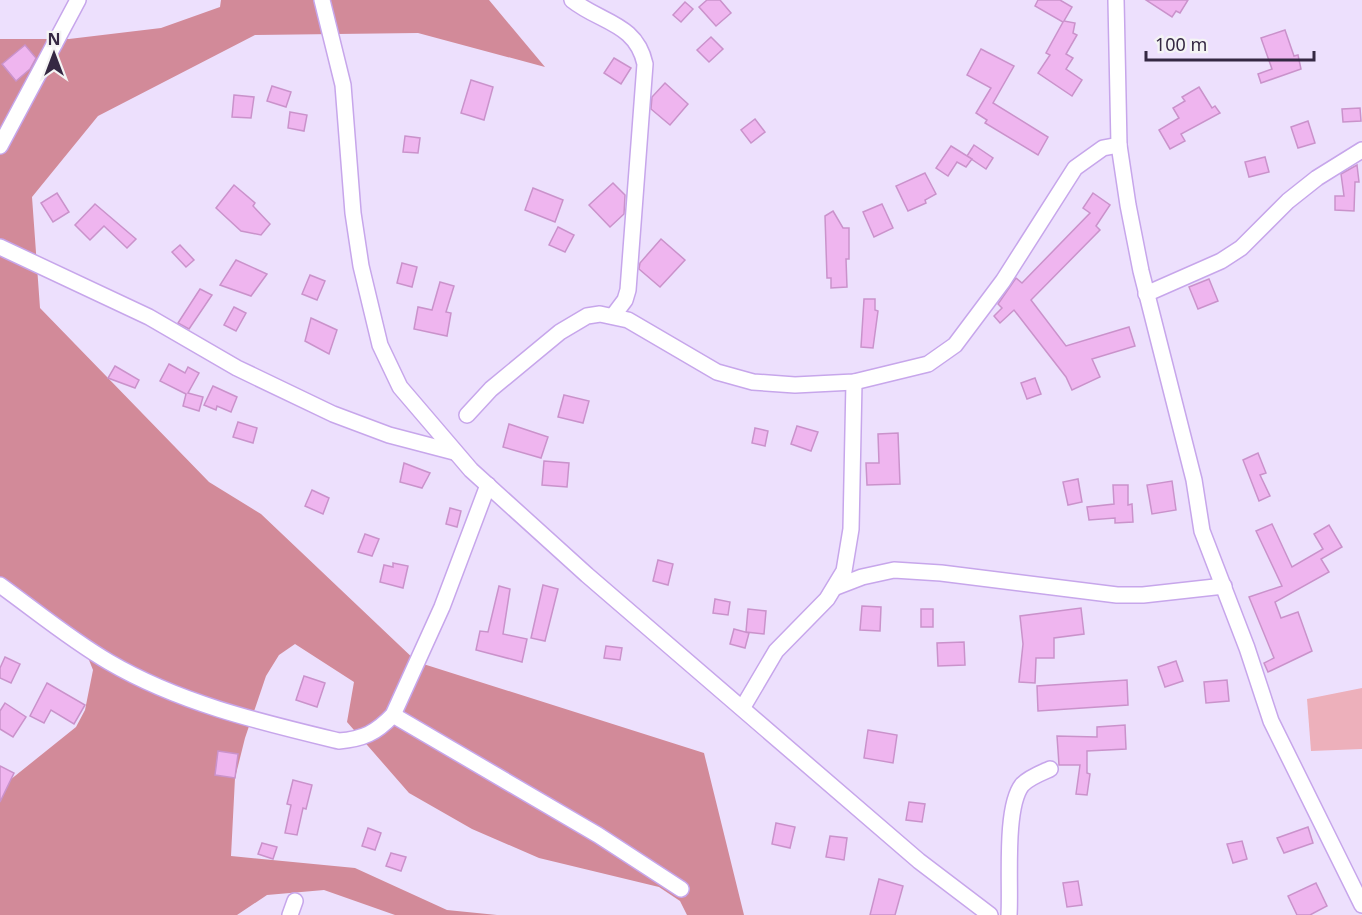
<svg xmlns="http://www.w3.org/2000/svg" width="1362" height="915" viewBox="0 0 1362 915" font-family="'Noto Sans',sans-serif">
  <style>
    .green { fill: #edb0bb }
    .forest { fill: #d28a99 }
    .building { fill: #efb5ef; stroke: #ca92cb; stroke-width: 1.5 }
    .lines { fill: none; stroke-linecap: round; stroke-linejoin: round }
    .minor-casing { stroke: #c7a6eb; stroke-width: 18 }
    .minor { stroke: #fff; stroke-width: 15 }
  </style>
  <rect width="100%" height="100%" fill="#ede0fd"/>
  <path class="green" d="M1362 688V749L1311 751 1307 699Z"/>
  <path class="forest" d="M221 0H489L545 67 418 33 255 35 98 116 32 197 40 308 209 482 261 514 417 662 704 753 744 915H687L680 901 659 887 539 858 472 829 409 793 347 722 354 682 295 644 279 655 266 676 245 738 235 778 231 856 355 868 447 910 497 915H395L324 890 267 895 237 915H0V788L76 727 85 710 93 670 85 650 16 597 0 595V39H69L161 28 220 7Z"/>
  <g class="building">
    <path d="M707 0H720L731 13 716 26 699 7Z"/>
    <path d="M1038 0H1060L1072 7 1064 21 1075 23 1073 33 1077 35 1066 54 1073 58 1066 69 1082 80 1072 96 1038 73 1050 55 1046 53 1063 22 1035 6Z"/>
    <path d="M1146 0H1188L1180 13 1176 11 1172 17Z"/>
    <path d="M685 2 693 9 681 22 673 15Z"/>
    <path d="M1285 30 1294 56 1298 55 1301 69 1261 83 1258 74 1272 69 1261 38Z"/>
    <path d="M711 37 723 49 709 62 697 50Z"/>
    <path d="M25 45 36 58 30 69 16 81 2 64Z"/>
    <path d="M981 49 1014 66 993 103 1048 137 1038 155 985 123 987 120 976 113 991 88 967 75Z"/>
    <path d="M614 58 631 68 621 84 604 73Z"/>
    <path d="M471 80 493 87 484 120 461 113Z"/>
    <path d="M665 83 688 104 670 125 651 109 652 97Z"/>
    <path d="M272 86 291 92 286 107 267 101Z"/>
    <path d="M1199 87 1212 108 1215 106 1220 113 1181 134 1185 141 1170 149 1159 130 1179 118 1173 108 1185 101 1182 97Z"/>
    <path d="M234 95 254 97 251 118 232 117Z"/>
    <path d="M1360 108 1361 121 1343 122 1342 109Z"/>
    <path d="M290 112 307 115 304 131 288 128Z"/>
    <path d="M755 119 765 132 751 143 741 130Z"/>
    <path d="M1308 121 1315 143 1298 148 1291 127Z"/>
    <path d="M405 136 420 138 418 153 403 152Z"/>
    <path d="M974 145 993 158 986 169 967 156Z"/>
    <path d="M951 146 972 159 966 167 957 162 948 176 936 168Z"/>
    <path d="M1265 157 1269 172 1249 177 1245 162Z"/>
    <path d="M1357 165 1359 182H1355L1354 211 1335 210V196H1344L1341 174Z"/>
    <path d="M925 173 936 194 925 200 926 203 908 211 896 186Z"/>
    <path d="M613 183 625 195 624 214 610 227 589 205Z"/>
    <path d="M234 185 255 203 253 206 270 224 261 235 241 231 216 208Z"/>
    <path d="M533 188 563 200 555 222 525 210Z"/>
    <path d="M57 193 69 212 53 222 41 203Z"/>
    <path d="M1093 193 1110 205 1096 226 1100 230 1031 300 1066 346 1129 327 1135 346 1092 359 1100 377 1072 390 1066 377 1014 310 1000 323 994 316 1002 308 998 304 1016 278 1022 283 1090 213 1083 208Z"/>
    <path d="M95 204 136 239 127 248 104 226 90 240 75 225Z"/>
    <path d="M882 204 893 228 874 237 863 212Z"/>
    <path d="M833 211 843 228H849V259H846L847 287 831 288V278H827L825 216Z"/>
    <path d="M558 227 574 235 565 252 549 245Z"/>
    <path d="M661 239 685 260 660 287 639 269 640 263Z"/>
    <path d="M180 245 194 260 186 267 172 252Z"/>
    <path d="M236 260 267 274 251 296 220 285Z"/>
    <path d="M402 263 417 267 412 287 397 283Z"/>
    <path d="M310 275 325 281 317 300 302 294Z"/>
    <path d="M1209 279 1218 301 1198 309 1189 287Z"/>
    <path d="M440 282 454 286 446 312 451 313 447 336 414 329 418 307 432 310Z"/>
    <path d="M200 289 212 295 189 329 178 323Z"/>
    <path d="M864 299H875V310L878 311 873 348 861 347Z"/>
    <path d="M234 307 246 313 236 331 224 325Z"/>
    <path d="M311 318 337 330 329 354 305 341Z"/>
    <path d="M169 364 185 373 188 367 199 373 188 393 203 397 199 411 183 406 186 394 160 381Z"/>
    <path d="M115 366 139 380 135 388 108 378Z"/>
    <path d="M1035 378 1041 394 1027 399 1021 383Z"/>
    <path d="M213 386 237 397 231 412 217 406 216 410 204 405Z"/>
    <path d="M564 395 589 401 583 423 558 417Z"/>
    <path d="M238 422 257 428 253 443 233 437Z"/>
    <path d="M509 424 548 437 541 458 503 447Z"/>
    <path d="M797 426 818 432 811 451 791 444Z"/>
    <path d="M755 428 768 431 765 446 752 443Z"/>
    <path d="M898 433 900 484 867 485 866 463H879L878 434Z"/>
    <path d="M1258 453 1266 473 1260 475 1270 496 1259 501 1243 460Z"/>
    <path d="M544 461 569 463 567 487 542 485Z"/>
    <path d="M404 463 430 473 422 488 400 482Z"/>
    <path d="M1078 479 1082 502 1068 505 1063 482Z"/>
    <path d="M1172 481 1176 510 1152 514 1147 485Z"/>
    <path d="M1113 485H1128V505L1132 504 1133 522 1115 523V518L1089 520 1087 507 1114 504Z"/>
    <path d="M312 490 329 498 323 514 305 506Z"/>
    <path d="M450 508 461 511 457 527 446 524Z"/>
    <path d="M1272 524 1292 567 1323 549 1314 534 1329 525 1342 547 1321 559 1329 572 1275 602 1281 618 1298 612 1312 651 1268 672 1264 663 1274 658 1249 597 1282 586 1256 531Z"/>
    <path d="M365 534 379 539 372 556 358 552Z"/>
    <path d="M658 560 673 564 668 585 653 581Z"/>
    <path d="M393 563 408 566 403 588 380 582 384 565 393 567Z"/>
    <path d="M543 585 558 589 545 641 531 638Z"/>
    <path d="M499 586 510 589 503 634 527 639 522 662 476 650 480 631 488 632Z"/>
    <path d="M715 599 730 602 728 615 713 613Z"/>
    <path d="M862 606 881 607 880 631 860 630Z"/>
    <path d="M1081 608 1084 634 1054 638V658H1036L1035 683 1019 682 1023 644 1020 616Z"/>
    <path d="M748 609 766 611 764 634 746 632Z"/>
    <rect x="921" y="609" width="12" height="18"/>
    <path d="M734 629 749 633 745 648 730 644Z"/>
    <path d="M964 642 965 665 938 666 937 643Z"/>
    <path d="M606 646 622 648 620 660 604 658Z"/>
    <path d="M5 657 20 664 11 683 0 678V668Z"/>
    <path d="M1176 661 1183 681 1165 687 1158 667Z"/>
    <path d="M304 676 325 683 317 707 296 700Z"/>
    <path d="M1127 680 1128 705 1038 711 1037 686Z"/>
    <path d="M1227 680 1229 701 1206 703 1204 682Z"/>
    <path d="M47 683 85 705 74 724 51 710 44 723 30 716Z"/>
    <path d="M5 703 26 717 13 737 0 729V711Z"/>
    <path d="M1125 725 1126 749 1087 751V773L1090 774 1087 795 1076 794 1080 765H1059L1057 736 1097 737V727Z"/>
    <path d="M868 730 897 735 893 763 864 758Z"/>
    <path d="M218 751 238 754 235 778 215 775Z"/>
    <path d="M0 766 14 773 0 802Z"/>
    <path d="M293 780 312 785 306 809 303 808 297 835 285 833 291 805 287 804Z"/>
    <path d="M909 802 925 804 922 822 906 820Z"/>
    <path d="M776 823 795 827 790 848 772 844Z"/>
    <path d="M1308 827 1313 843 1284 853 1277 838Z"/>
    <path d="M368 828 381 833 375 850 362 846Z"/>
    <path d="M830 836 847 838 844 860 826 857Z"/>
    <path d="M1242 841 1247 859 1233 863 1227 844Z"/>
    <path d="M262 843 277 847 273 859 258 854Z"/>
    <path d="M391 853 406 857 401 871 386 866Z"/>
    <path d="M879 879 903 886 895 915H870Z"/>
    <path d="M1078 881 1082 905 1067 907 1063 883Z"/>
    <path d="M1316 883 1327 906 1310 915H1297L1288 896Z"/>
  </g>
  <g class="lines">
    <defs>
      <g id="minor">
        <path d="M322 0 343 85 353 213 361 266 380 345 400 387 471 470 587 575 919 861 990 915"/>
        <path d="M572 0C601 23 636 23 645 64L628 290 625 300 613 316"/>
        <path d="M1116 0 1119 145 1128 205 1141 271 1194 480 1202 531 1247 648 1271 721 1362 905"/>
        <path d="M0 146 78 0"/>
        <path d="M0 247 149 317 237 368 333 414 389 435 454 452"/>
        <path d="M1146 294 1221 261 1241 248 1288 201 1317 178 1362 150"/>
        <path d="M467 415 491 389 560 332 587 316 600 314 628 320 717 372 753 382 795 385 854 382 928 364 955 345 1003 281 1075 168 1103 148 1119 145"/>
        <path d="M0 585C36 611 71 640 109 662 179 703 260 722 339 741 363 739 376 733 393 715L442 607 488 485"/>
        <path d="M836 587 862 577 894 570 941 573 1117 595H1143L1224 586"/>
        <path d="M743 707 776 651 827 599 844 571 851 529 854 382"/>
        <path d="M393 715 598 835 681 889"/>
        <path d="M290 915 295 901"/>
        <path d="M1009 915C1011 886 1004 808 1022 785 1028 778 1041 773 1050 769"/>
      </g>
    </defs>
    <use href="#minor" class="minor-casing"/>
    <use href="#minor" class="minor"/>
  </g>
  <g transform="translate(54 54)" stroke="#f4f4f4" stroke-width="4.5" paint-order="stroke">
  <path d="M0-4.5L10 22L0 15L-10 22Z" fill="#352843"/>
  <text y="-9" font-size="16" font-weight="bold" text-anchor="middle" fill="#352843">N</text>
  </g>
  <path d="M1146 51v9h168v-9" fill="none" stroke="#352843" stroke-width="3"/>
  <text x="1155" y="51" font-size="18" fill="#352843" stroke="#f4f4f4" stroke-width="4.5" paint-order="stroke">100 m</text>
</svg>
